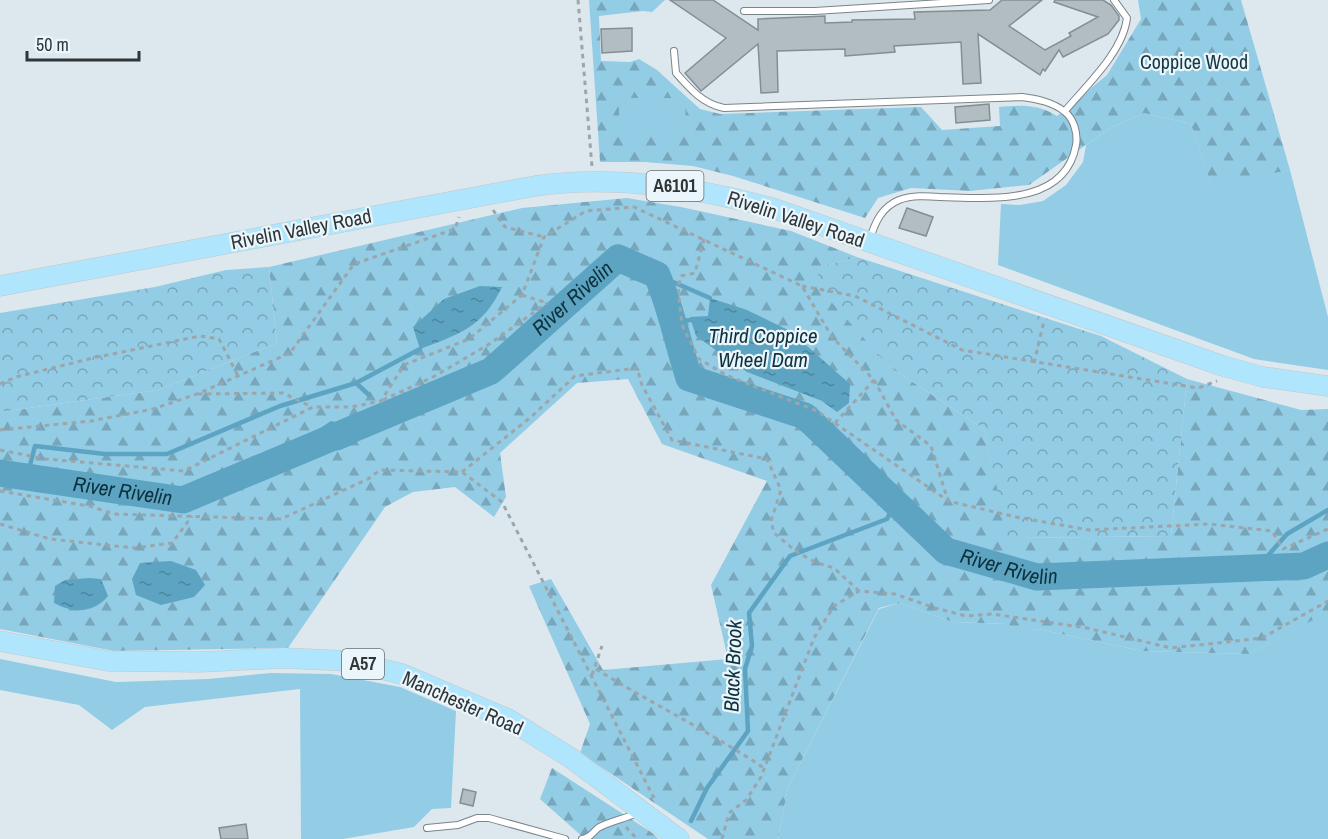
<svg xmlns="http://www.w3.org/2000/svg" width="1328" height="839" viewBox="0 0 1328 839" font-family="'Archivo Narrow',sans-serif">
  <style>
    .grass { fill: #93cce5 }
    .forest { fill: url(#forest-firs); fill-rule: evenodd }
    .park { fill: url(#park-crowns) }
    .water { fill: url(#water-ripples) }
    .lines { fill: none; stroke-linecap: round; stroke-linejoin: round }
    .stream { stroke: #5ca4c1; stroke-width: 4.5 }
    .river { stroke: #5ca4c1; stroke-width: 27 }
    .building { fill: #b2bdc2; stroke: #838e93; stroke-width: 1.5 }
    .service-casing { stroke: #7a8589; stroke-width: 8 }
    .primary-casing { stroke: #c5c6c7; stroke-width: 21 }
    .path { stroke: #9ca5a9; stroke-width: 3; stroke-dasharray: 4.5 4.5; stroke-linecap: butt }
    .service { stroke: #fff; stroke-width: 6 }
    .primary { stroke: #afe6fd; stroke-width: 20 }
    .labels { text-anchor: middle; stroke-width: 4.5; stroke-linejoin: round; paint-order: stroke }
    .shield { fill: #eaf6fb; stroke: #686f72; stroke-width: 1.5 }
    .shield-label { font-size: 18px; font-weight: bold; fill: #303537 }
    .park-label { font-size: 20px; fill: #163744; stroke: #eaf6fb }
    .street-label { font-size: 20px; fill: #303537; stroke: #eaf6fb }
    .water-label { font-size: 21px; font-style: italic; fill: #0e313e; stroke: #eaf6fb }
  </style>
  <defs>
    <pattern id="forest-firs" width="22" height="20" patternUnits="userSpaceOnUse" patternTransform="scale(1.5)"><rect width="22" height="20" fill="#93cce5"/><path d="M5 1l3.5 6h-7zM16 11l3.5 6h-7z" fill="#78a6ba"/></pattern>
    <pattern id="park-crowns" width="20" height="18" patternUnits="userSpaceOnUse" patternTransform="scale(1.5)"><rect width="20" height="18" fill="#93cce5"/><path d="M2 6a3 3 0 1 1 6 0M12 15a3 3 0 1 1 6 0" fill="none" stroke="#78a6ba"/></pattern>
    <pattern id="water-ripples" width="26" height="14" patternUnits="userSpaceOnUse" patternTransform="scale(1.5)"><rect width="26" height="14" fill="#5ca4c1"/><path d="M2 4q2-2 4 0t4 0M15 11q2-2 4 0t4 0" fill="none" stroke="#4c869e"/></pattern>
  </defs>
  <rect width="100%" height="100%" fill="#dde8ee"/>
  <g class="grass">
    <path d="M686 97V131H619V98Z"/>
    <path d="M1144 113 1191 124 1211 184 1290 170 1328 317V370L1254 359 998 265 1001 204 1020 205 1043 201 1066 185 1083 162 1086 145 1110 128Z"/>
    <path d="M900 603 953 622 1008 624 1019 635 1038 629 1142 651 1249 654 1328 611V839H778L788 787 879 609Z"/>
    <path d="M0 659 116 682 208 679 271 673 331 674 400 687 456 711 451 808 432 809 414 827 343 839H301L300 689 145 707 112 730 79 705 0 690Z"/>
  </g>
  <g class="forest">
    <path d="M589 0H665L652 12 643 11 599 16 601 61 630 62 639 59 657 70 700 109 720 114 921 107 942 130 1000 126 999 107C1021 105 1038 104 1057 116L1107 75 1141 19 1138 0H1241L1290 170 1211 185 1191 124 1144 113 1110 128 1029 185 970 191 911 188 878 198 865 218 733 176 693 166 645 162H600ZM619 98H685L686 131H619Z"/>
    <path d="M627 198 681 207 791 231 857 257 817 268 890 367 984 429 1009 538 1171 536 1187 379 1301 410 1328 409V612L1249 654 1142 651 1038 629 1019 636 1008 624 953 622 900 603 879 608 788 787 778 839H708L580 753 590 724 529 586 551 579 603 670 728 659 711 585 767 481 662 444 628 379 577 383 500 453 506 497 494 517 455 487 413 492 385 507 288 648 114 651 0 629V412L158 390 277 343 269 267 522 208Z"/>
    <path d="M552 768 651 832 659 839H585L540 799Z"/>
  </g>
  <g class="park">
    <path d="M857 257 1101 336 1187 379 1171 536 1008 538 984 429 890 367 824 294 816 268Z"/>
    <path d="M269 267 277 343 158 390 0 412V313L155 287 226 270Z"/>
  </g>
  <g class="water">
    <path d="M480 286 502 287C483 327 460 334 420 349L413 327 444 299Z"/>
    <path d="M710 298 747 310 790 331 850 384 849 403 837 412 822 401 747 372 696 336 690 317 708 316Z"/>
    <path d="M331 421 356 427 357 443 340 450 324 452 313 433Z"/>
    <path d="M171 561 196 570 205 585 194 597 161 605 136 595 132 579 140 563Z"/>
    <path d="M89 578 101 579 108 596C94 613 73 614 54 603L55 586 65 580Z"/>
  </g>
  <g class="lines">
    <g class="stream">
      <path d="M657 275 710 298"/>
      <path d="M671 322 691 320"/>
      <path d="M356 383 420 349"/>
      <path d="M27 477 35 446 105 454H167L280 406 356 383 369 395"/>
      <path d="M1257 568 1287 534 1328 510"/>
      <path d="M691 821 707 788 748 731 745 669 752 646 749 613 790 556 887 519 895 504"/>
    </g>
    <path class="river" id="s1" d="M0 473 183 500 491 371 618 258 657 275C671 308 678 344 689 378L805 416 946 551 1037 577 1304 566 1328 555"/>
  </g>
  <g class="building">
    <path d="M670 0H713L758 30V19L825 16V23L852 22V20L915 19 914 12 990 10 1002 0H1042L1009 26 1045 50 1071 36 1069 33 1098 17 1054 2 1055 0H1103L1111 5 1119 16V20L1108 34 1063 57 1059 50 1045 71 1043 69 1040 75 978 34 981 83 963 84 961 42 894 46 895 52 845 56V49L777 51 778 92 761 93 758 44 701 91 685 73 726 38Z"/>
    <path d="M632 28V51L602 53 601 29Z"/>
    <path d="M989 104 990 120 956 123 955 107Z"/>
    <path d="M907 208 933 217 926 236 899 228Z"/>
    <path d="M463 789 476 792 473 806 460 803Z"/>
    <path d="M246 824 248 839H221L219 828Z"/>
  </g>
  <g class="lines">
    <defs>
      <g id="service">
        <path d="M744 11H815L989 0"/>
        <path d="M674 51 676 73C690 89 703 104 724 108L1022 97C1037 99 1053 102 1065 112 1074 119 1078 134 1076 145 1065 207 988 198 940 197 927 196 912 195 899 200 882 207 875 222 870 239"/>
        <path d="M1065 111C1086 86 1123 52 1127 18L1114 0"/>
        <path d="M427 828 458 825 477 818H489L565 839"/>
        <path d="M582 839C590 838 592 833 598 828 605 823 627 818 637 813"/>
      </g>
      <g id="primary">
        <path d="M0 286 535 186C616 175 694 187 772 208L1223 366 1263 377 1328 386"/>
        <path d="M0 641 108 661 200 662 283 658 349 661 402 674 508 719 571 758 679 839"/>
      </g>
    </defs>
    <use href="#service" class="service-casing"/>
    <use href="#primary" class="primary-casing"/>
    <g class="path">
      <path d="M578 0 592 167"/>
      <path d="M493 210 505 227 544 237"/>
      <path d="M704 239 695 273 681 276 678 288 681 317 683 327 699 359 728 376 817 411 947 500"/>
      <path d="M802 286 855 296 962 350 1198 388 1217 381"/>
      <path d="M522 295 547 303"/>
      <path d="M1034 363 1044 321"/>
      <path d="M0 384 16 377 93 358 200 336 219 339 238 376"/>
      <path d="M198 394 283 393 312 407"/>
      <path d="M383 400 435 376 491 343 547 303"/>
      <path d="M835 423 874 380"/>
      <path d="M0 430 91 421 153 409 197 394 238 376 290 353 354 264 455 229 459 217"/>
      <path d="M0 450 46 459 184 471 313 407H351L381 401 404 365 469 339 522 295 544 237 586 211 634 207 802 286 832 337 874 380 896 420 931 446 948 501 1016 517 1089 530 1209 524 1272 531 1283 549 1328 529"/>
      <path d="M462 472 531 417 575 376 637 368 642 385 672 440 767 459 781 490 771 521 774 533 797 552 815 562 834 568 859 591"/>
      <path d="M0 491 89 506 114 514 281 519 368 479 380 470 462 472 502 502 654 798"/>
      <path d="M0 524 50 539 134 548 172 543 192 516"/>
      <path d="M596 669C651 703 710 732 764 768"/>
      <path d="M592 675 602 646"/>
      <path d="M626 827 637 839"/>
      <path d="M722 839 729 813 746 800 761 777 814 638 834 606 859 591 895 594 935 608 966 616 992 614 1087 628 1171 648 1262 638 1328 601"/>
    </g>
    <use href="#service" class="service"/>
    <use href="#primary" class="primary"/>
  </g>
  <g class="labels">
    <g class="shield">
      <rect x="646.5" y="171" width="57" height="30" rx="4.5"/>
      <rect x="342" y="649" width="42" height="30" rx="4.5"/>
    </g>
    <g class="shield-label">
      <text x="675" y="192">A6101</text>
      <text x="363" y="670">A57</text>
    </g>
    <g class="park-label">
      <text x="1194" y="69">Coppice Wood</text>
    </g>
    <g class="street-label">
      <text transform="translate(796 219) rotate(18)" y="7">Rivelin Valley Road</text>
      <text transform="translate(301 229) rotate(-11)" y="7">Rivelin Valley Road</text>
      <text transform="translate(463 703) rotate(24)" y="7">Manchester Road</text>
    </g>
    <g class="water-label">
      <text dy="7" stroke="none"><textPath href="#s1" startOffset="628">River Rivelin</textPath></text>
      <text x="763" y="343">Third Coppice<tspan x="763" dy="24">Wheel Dam</tspan></text>
      <text dy="7" stroke="none"><textPath href="#s1" startOffset="124">River Rivelin</textPath></text>
      <text dy="7" stroke="none"><textPath href="#s1" startOffset="1222">River Rivelin</textPath></text>
      <text transform="translate(733 666) rotate(-88)" y="7">Black Brook</text>
    </g>
  </g>
  <path d="M27 51v9h112v-9" fill="none" stroke="#303537" stroke-width="3"/>
  <text x="36" y="51" font-size="18" fill="#303537" stroke="#eaf6fb" stroke-width="4.5" paint-order="stroke">50 m</text>
</svg>
